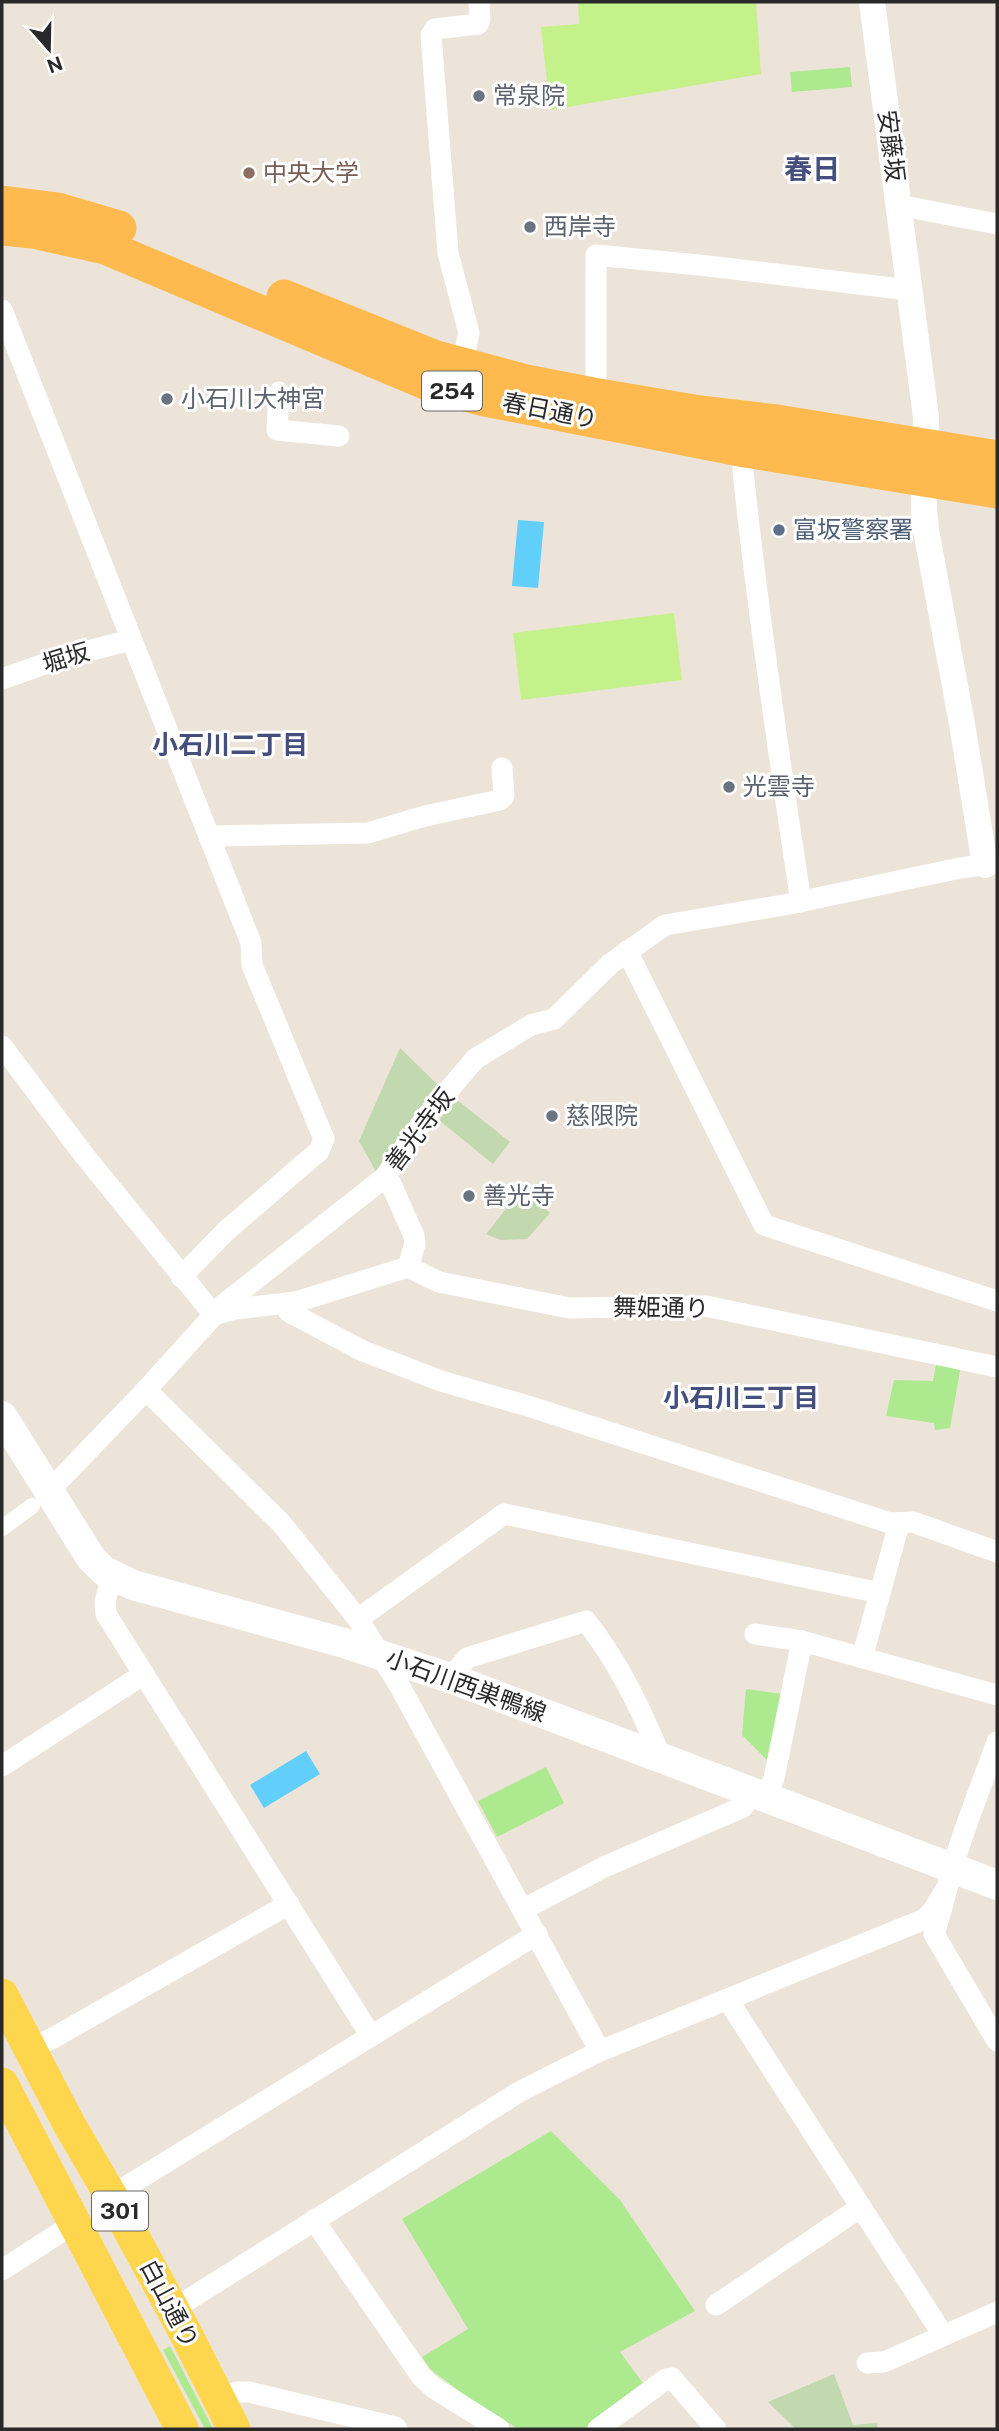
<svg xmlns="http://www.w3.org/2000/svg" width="999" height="2431" viewBox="0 0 999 2431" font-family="'Public Sans','Noto Sans JP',sans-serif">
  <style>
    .green { fill: #ade98f }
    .cemetery { fill: #c2d8ae }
    .pitch { fill: #c5f18a }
    .water { fill: #61cffa }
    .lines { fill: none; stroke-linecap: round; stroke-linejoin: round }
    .pedestrian { stroke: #fff; stroke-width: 16 }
    .minor { stroke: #fff; stroke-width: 21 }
    .tertiary { stroke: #fff; stroke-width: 26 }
    .secondary { stroke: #fff; stroke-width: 30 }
    .primary { stroke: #fdd64d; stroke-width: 33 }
    .trunk { stroke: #feba4f; stroke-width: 35 }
    .worship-dot { fill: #6b7280; stroke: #fff; stroke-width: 2.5 }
    .education-dot { fill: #8d6e63; stroke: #fff; stroke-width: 2.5 }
    .service-dot { fill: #5c6f8a; stroke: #fff; stroke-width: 2.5 }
    .labels { text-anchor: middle; stroke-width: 6; stroke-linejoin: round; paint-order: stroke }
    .shield { fill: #fff; stroke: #696969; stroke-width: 2 }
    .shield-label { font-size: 23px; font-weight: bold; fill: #292929 }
    .worship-label { font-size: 24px; fill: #5b616d; stroke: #fff; text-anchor: start }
    .street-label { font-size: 24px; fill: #292929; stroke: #fff }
    .education-label { font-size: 24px; fill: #785e54; stroke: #fff; text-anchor: start }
    .service-label { font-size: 24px; fill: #4e5e75; stroke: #fff; text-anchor: start }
    .neighbourhood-label { font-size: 26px; font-weight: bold; fill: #454f7d; stroke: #fff }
    .quarter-label { font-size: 28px; font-weight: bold; fill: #454f7d; stroke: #fff }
  </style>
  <rect width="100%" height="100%" fill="#ede4d9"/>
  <g class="green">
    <path d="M850 67 852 87 792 92 790 72Z"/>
    <path d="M937 1360 961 1365 950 1428 935 1430 934 1423 886 1416 894 1380 933 1381Z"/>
    <path d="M746 1689 782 1694 770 1763 742 1735Z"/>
    <path d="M546 1767 564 1803 497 1837 478 1801Z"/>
    <path d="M551 2131 620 2200 695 2311 620 2352 645 2386 584 2429H519L477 2404 431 2370 422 2357 468 2329 402 2219Z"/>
    <path d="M170 2346 213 2429H205L163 2350Z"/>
  </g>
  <g class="cemetery">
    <path d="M400 1048 440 1087 378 1175 359 1141Z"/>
    <path d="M456 1099 510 1142 493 1164 439 1120Z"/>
    <path d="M522 1189 550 1213 527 1239 501 1240 486 1234Z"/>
    <path d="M834 2374 853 2425 877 2423 878 2429H796L768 2402Z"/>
  </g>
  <g class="pitch">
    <path d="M578 2H756L761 74 550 110 541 27 579 24Z"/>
    <path d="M674 613 682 680 521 700 513 633Z"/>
  </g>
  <g class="water">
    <path d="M518 520 544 522 538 588 512 586Z"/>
    <path d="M306 1751 320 1774 264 1808 250 1785Z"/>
  </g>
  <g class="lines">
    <path class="pedestrian" d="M2 1528 32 1506"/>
    <g class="minor">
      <path d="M898 205 997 224"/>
      <path d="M2 310 251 943 252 965 324 1139 319 1151 226 1231 181 1277"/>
      <path d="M459 376 469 333 448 253 431 35 435 29 478 24 480 20 479 2"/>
      <path d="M279 392 277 430 339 436"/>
      <path d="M593 395 596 378V255L708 266 909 290"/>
      <path d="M745 450 743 471C758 615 779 758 801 902"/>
      <path d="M2 679 64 657 131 640"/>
      <path d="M210 836 368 833 425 816 500 800 504 796 502 768"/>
      <path d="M627 951 764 1225 997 1301"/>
      <path d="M2 1046 84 1155 214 1315"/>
      <path d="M385 1177 391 1184 414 1236 415 1244 408 1267"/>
      <path d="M408 1267 439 1282 569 1308 706 1306 997 1367"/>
      <path d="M285 1304 289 1312 363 1351 441 1381 528 1406 890 1523 913 1522 997 1552"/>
      <path d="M214 1315 235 1309 296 1302 408 1267"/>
      <path d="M146 1390 281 1523 358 1619 399 1685 600 2051"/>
      <path d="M49 1491 146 1390 223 1305 385 1177 425 1118 475 1059 531 1025 554 1019 610 964 665 925 789 904 960 868 997 863"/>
      <path d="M112 1576 105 1602 106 1614 371 2036"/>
      <path d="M358 1619 504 1514 880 1593"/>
      <path d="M755 1634 802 1641 997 1695"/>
      <path d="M862 1658 899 1524"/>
      <path d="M450 1678 467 1658 586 1621C619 1663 641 1709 661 1758"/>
      <path d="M997 1742C984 1778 970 1813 958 1850 948 1878 944 1906 934 1934L997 2041"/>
      <path d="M2 1766 144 1674"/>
      <path d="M765 1797 774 1778 802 1641"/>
      <path d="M524 1909 604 1867 743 1807 753 1792"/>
      <path d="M728 2000 943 2335"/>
      <path d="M30 2049 53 2038 289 1904"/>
      <path d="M111 2196 537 1934"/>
      <path d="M314 2220 421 2376 434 2388 499 2429"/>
      <path d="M2 2270 75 2223"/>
      <path d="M716 2305 861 2207"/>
      <path d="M172 2310 519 2092 600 2051 925 1919 932 1912 946 1889"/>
      <path d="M867 2363 884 2362 997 2312"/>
      <path d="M218 2399 238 2392H249L395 2427 397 2429"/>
      <path d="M598 2429 666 2379 672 2378 716 2429"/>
    </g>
    <path class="tertiary" d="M872 2 926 417 924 510 926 530 962 724 985 865"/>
    <path class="secondary" d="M2 1416 91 1558 104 1571 133 1585 344 1643 450 1678 997 1885"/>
    <g class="primary">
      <path d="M2 1995 69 2124 111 2196 185 2332 234 2429"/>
      <path d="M2 2084 182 2429"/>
    </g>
    <g class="trunk">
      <path d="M2 203 58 210 119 228"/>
      <path d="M2 228 33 231 105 247 406 374 432 385 485 399 745 450 997 491"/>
      <path d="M284 297 436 358 526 382 593 395 700 413 777 422 997 458"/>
    </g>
  </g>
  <g class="worship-dot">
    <circle cx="479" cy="96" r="7"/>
    <circle cx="530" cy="227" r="7"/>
    <circle cx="167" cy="399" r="7"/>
    <circle cx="729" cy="787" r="7"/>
    <circle cx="552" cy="1116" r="7"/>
    <circle cx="469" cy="1196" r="7"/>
  </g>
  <circle class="education-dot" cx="249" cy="173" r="7"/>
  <circle class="service-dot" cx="779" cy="530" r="7"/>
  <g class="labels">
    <g class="shield">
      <rect x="422" y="371.5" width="60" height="39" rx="5"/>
      <rect x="92" y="2191.5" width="56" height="39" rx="5"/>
    </g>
    <g class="shield-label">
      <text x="452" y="399">254</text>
      <text x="120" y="2219">301</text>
    </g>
    <g class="worship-label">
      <text x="493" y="104">常泉院</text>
      <text x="544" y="235">西岸寺</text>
      <text x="181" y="407">小石川大神宮</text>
      <text x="743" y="795">光雲寺</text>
      <text x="566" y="1124">慈限院</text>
      <text x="483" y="1204">善光寺</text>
    </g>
    <g class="street-label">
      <text transform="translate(891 146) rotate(83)" y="8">安藤坂</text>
      <text transform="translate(550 411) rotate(11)" y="8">春日通り</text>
      <text transform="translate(66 658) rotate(-17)" y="8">堀坂</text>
      <text transform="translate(420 1130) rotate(-53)" y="8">善光寺坂</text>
      <text transform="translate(661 1308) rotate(1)" y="8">舞姫通り</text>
      <text transform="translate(466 1686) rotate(20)" y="8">小石川西巣鴨線</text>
      <text transform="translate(169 2304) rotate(62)" y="8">白山通り</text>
    </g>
    <g class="education-label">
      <text x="263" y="181">中央大学</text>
    </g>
    <g class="service-label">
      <text x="793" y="538">富坂警察署</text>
    </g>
    <g class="neighbourhood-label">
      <text x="230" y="754">小石川二丁目</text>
      <text x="741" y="1407">小石川三丁目</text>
    </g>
    <g class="quarter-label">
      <text x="812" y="179">春日</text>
    </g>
  </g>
  <rect width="999" height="2431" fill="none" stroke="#292929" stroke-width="7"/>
  <g transform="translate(49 49) rotate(160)" stroke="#ffffff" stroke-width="5" paint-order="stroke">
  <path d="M0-5L12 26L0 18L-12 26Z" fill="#292929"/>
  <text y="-10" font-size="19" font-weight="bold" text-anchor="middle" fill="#292929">N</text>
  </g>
</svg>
